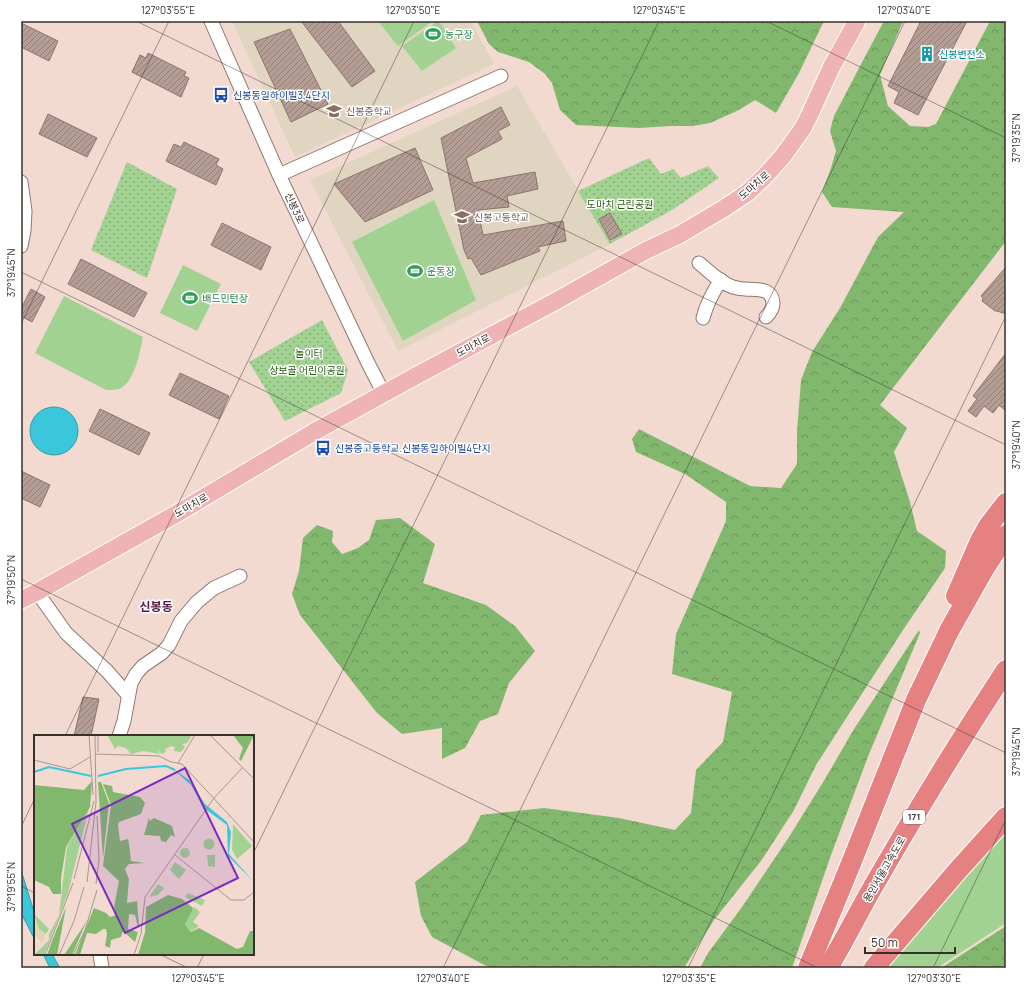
<svg xmlns="http://www.w3.org/2000/svg" width="1027" height="989" viewBox="0 0 1027 989" font-family="Manrope,'Noto Sans KR',sans-serif">
  <style>
    .education { fill: #e0d5c0 }
    .green { fill: #a2d291 }
    .forest { fill: url(#forest-crowns) }
    .park { fill: url(#park-dots) }
    .water { fill: #3bc7db; stroke: #3a99a6 }
    .building { fill: url(#building-hatch); stroke: #8b756d }
    .lines { fill: none; stroke-linecap: round; stroke-linejoin: round }
    .minor-casing { stroke: #8d776f; stroke-width: 15 }
    .major-casing { stroke: #fff; stroke-width: 19 }
    .highway-casing { stroke: #fff; stroke-width: 22 }
    .minor { stroke: #fff; stroke-width: 13 }
    .major { stroke: #efb3b3; stroke-width: 17 }
    .highway { stroke: #e58181; stroke-width: 20 }
    .ticks { fill: none; stroke: #382f2b; stroke-width: 1; stroke-opacity: 0.45 }
    .labels { text-anchor: middle; stroke-width: 3; stroke-linejoin: round; paint-order: stroke }
    .shield { fill: #fff; stroke: #746d6b; stroke-width: 1 }
    .shield-label { font-size: 9px; font-weight: bold; fill: #382f2b }
    .leisure-label { font-size: 10px; fill: #27864d; stroke: #fff; text-anchor: start }
    .culture-label { font-size: 10px; fill: #0d838f; stroke: #fff; text-anchor: start }
    .transit-label { font-size: 10px; fill: #164399; stroke: #fff; text-anchor: start }
    .education-label { font-size: 10px; fill: #785e54; stroke: #fff; text-anchor: start }
    .street-label { font-size: 10px; fill: #382f2b; stroke: #fff }
    .park-label { font-size: 10px; fill: #295b0f; stroke: #fff }
    .quarter-label { font-size: 12px; font-weight: bold; fill: #551a41; stroke: #fff }
    .inset-river { fill: none; stroke: #3bc7db; stroke-width: 2 }
    .inset-road { fill: none; stroke: #a8968f; stroke-width: 1 }
    .view { fill: #7b2cbf; fill-opacity: 0.15; stroke: #7b2cbf; stroke-width: 2 }
    .inset-edge { fill: none; stroke: #382f2b; stroke-width: 2 }
    .neatline { fill: none; stroke: #382f2b; stroke-width: 1.5 }
    .ticks-label { font-size: 10px; text-anchor: middle; fill: #382f2b }
  </style>
  <defs>
    <pattern id="forest-crowns" width="20" height="18" patternUnits="userSpaceOnUse"><rect width="20" height="18" fill="#82b86d"/><path d="M2 6a3 3 0 1 1 6 0M12 15a3 3 0 1 1 6 0" fill="none" stroke="#6b965a"/></pattern>
    <pattern id="park-dots" width="8" height="8" patternUnits="userSpaceOnUse"><rect width="8" height="8" fill="#a2d291"/><path d="M2 2h.1M6 6h.1" fill="none" stroke="#85ab77" stroke-width="1.8" stroke-linecap="round"/></pattern>
    <pattern id="building-hatch" width="6" height="6" patternUnits="userSpaceOnUse"><rect width="6" height="6" fill="#b39d94"/><path d="M-1 1l2-2M0 6l6-6M5 7l2-2" fill="none" stroke="#938079"/></pattern>
  </defs>
  <rect width="100%" height="100%" fill="#f2dad1"/>
  <g class="education">
    <path d="M232 21H471L494 64 295 157Z"/>
    <path d="M517 86 610 244 398 351 310 180Z"/>
  </g>
  <g class="green">
    <path d="M378 21H433L398 46Z"/>
    <path d="M438 21H439L456 48 422 71 402 46Z"/>
    <path d="M434 200 476 300 403 341 352 242Z"/>
    <path d="M183 265 221 284 197 331 160 313Z"/>
    <path d="M64 296 143 337C140 351 135 383 119 389 115 390 110 390 106 390L35 353Z"/>
    <path d="M1006 828V923L937 968H883Z"/>
  </g>
  <g class="forest">
    <path d="M477 21H824L799 73 776 113 755 100 739 110 710 123 693 126H671L639 128 576 125 560 110 552 83 545 74 529 62 498 52 489 44Z"/>
    <path d="M884 21H903L880 75 888 106 910 126 928 127 936 124 990 21H1006V241L880 405 907 428 894 452 910 502 917 531 946 551 945 568 903 630 816 765 794 810 761 861 714 920 684 968H490L432 937 421 916 415 882 467 842 481 815 544 808 619 818 675 830 691 813 696 770 723 742 732 692 672 674 676 634 726 521V502L685 474 636 452 632 439 639 429 750 486 781 488 797 464V432L801 380 812 352 840 308 878 237 904 212 832 207 822 192 830 171 836 151 830 131 834 116 859 68Z"/>
    <path d="M400 518 435 544 423 583 486 605 515 626 535 651 509 683 498 714 480 721 465 748 442 759V728L402 734 377 713 300 615 292 594 299 571 303 538 317 525 333 531 332 542 342 554 358 548 369 540 376 520Z"/>
    <path d="M919 630 920 633 869 754 831 855 792 968H700L708 953 742 907 789 837 825 779 854 729Z"/>
    <path d="M1006 926V968H941Z"/>
  </g>
  <g class="park">
    <path d="M649 158 661 174 673 169 681 178 708 166 719 178 672 210 610 244 578 191Z"/>
    <path d="M127 162 177 189 147 278 91 250Z"/>
    <path d="M322 320 348 370 341 393 285 421 249 362Z"/>
  </g>
  <g class="water">
    <circle cx="54" cy="431" r="24"/>
    <path d="M21 870 35 915V940L21 913Z"/>
    <path d="M43 954H52L60 968H50Z"/>
  </g>
  <g class="building">
    <path d="M301 21H338L375 71 352 87Z"/>
    <path d="M921 21H967L918 115 894 103 899 92 888 86Z"/>
    <path d="M21 23 58 41 49 61 21 47Z"/>
    <path d="M290 29 328 104 291 122 254 42Z"/>
    <path d="M148 53 186 72 184 76 189 78 181 97 132 72 140 55 146 58Z"/>
    <path d="M501 107 510 125 498 131 502 139 466 158 473 183 535 172 538 189 507 196 509 207 478 210 483 235 563 221 566 241 538 247 540 251 481 275 471 258 468 259 464 250 441 138Z"/>
    <path d="M48 114 97 138 87 157 39 134Z"/>
    <path d="M184 142 219 159 216 165 223 169 216 185 166 161 174 144 181 147Z"/>
    <path d="M415 148 433 190 365 222 334 184Z"/>
    <path d="M610 213 622 234 610 240 599 219Z"/>
    <path d="M222 223 271 247 261 270 211 245Z"/>
    <path d="M81 259 147 293 134 317 68 284Z"/>
    <path d="M1006 267V314L997 311H995L982 301 983 298 981 296Z"/>
    <path d="M31 289 45 297 32 322 21 316V309Z"/>
    <path d="M1006 353V411L999 405 993 413 984 406 976 417 968 411 977 399 973 396Z"/>
    <path d="M180 373 229 396 219 419 169 395Z"/>
    <path d="M100 409 150 433 139 455 89 431Z"/>
    <path d="M21 471 50 485 40 507 21 498Z"/>
    <path d="M83 697 99 699 91 736H74Z"/>
  </g>
  <g class="lines">
    <defs>
      <g id="minor">
        <path d="M211 21 279 175 368 363 384 394"/>
        <path d="M279 175 501 76"/>
        <path d="M21 182 25 211 24 231 21 246"/>
        <path d="M699 263C710 272 720 283 733 287 737 288 741 289 745 289 756 290 772 287 773 303 773 309 770 313 766 317"/>
        <path d="M703 318C707 303 712 293 721 280"/>
        <path d="M37 592 66 633 107 671 128 695"/>
        <path d="M119 736 124 721 131 683 136 674 143 666 162 653 169 645 181 621 197 602 214 588 240 576"/>
        <path d="M100 954 102 968"/>
      </g>
      <path id="major" d="M21 600 37 592 176 514 314 432 412 378 556 301 645 251 679 235 723 209 747 193 764 177 783 156 803 128 810 114 820 92 832 66 857 21"/>
      <g id="highway">
        <path d="M956 596 980 541 989 525 1006 503"/>
        <path d="M808 968 852 861 916 700 949 631 984 569 1006 535"/>
        <path d="M828 968C844 941 858 913 874 885 916 812 960 740 1006 670"/>
        <path d="M874 968 959 869 1006 817"/>
      </g>
    </defs>
    <use href="#minor" class="minor-casing"/>
    <use href="#major" class="major-casing"/>
    <use href="#highway" class="highway-casing"/>
    <use href="#minor" class="minor"/>
    <use href="#major" class="major"/>
    <use href="#highway" class="highway"/>
  </g>
  <path class="ticks" d="M136 21 1006 445M766 21 1006 138M21 272 1006 753M21 324 169 21M21 579 818 968M65 736 414 21M21 827 35 798M253 854 659 21M21 886 35 893M159 954 188 968M197 968 204 954M443 968 905 21M688 968 1006 316M933 968 1006 819"/>
  <defs>
    <symbol id="stadium-bare" viewBox="-9 -9 18 18"><path d="M0-5a6.5 5 0 1 0 0 10a6.5 5 0 1 0 0-10ZM-3.5-1.8h7v3.6h-7Z" fill="#2e9e5b" stroke="#fff" stroke-width="2.5" paint-order="stroke"/></symbol>
    <symbol id="building-bare" viewBox="-9 -9 18 18"><path d="M-4-6H4V6H1V3H-1V6H-4ZM-2.5-4.3h1.7v1.8h-1.7ZM.8-4.3h1.7v1.8H.8ZM-2.5-1h1.7V.8h-1.7ZM.8-1h1.7V.8H.8Z" fill="#0f9aa8" stroke="#fff" stroke-width="2.5" paint-order="stroke"/></symbol>
    <symbol id="bus-bare" viewBox="-9 -9 18 18"><path d="M-5-6H5V4H4V6H2V4H-2V6H-4V4H-5ZM-3.5-4V0h7V-4ZM-3.5 1.2v1.5H-2V1.2ZM2 1.2v1.5H3.5V1.2Z" fill="#1a4fb4" stroke="#fff" stroke-width="2.5" paint-order="stroke"/></symbol>
    <symbol id="school-bare" viewBox="-9 -9 18 18"><path d="M0-5L7-2L0 1L-7-2ZM-4 1L0 2.5L4 1V4Q0 6-4 4Z" fill="#8d6e63" stroke="#fff" stroke-width="2.5" paint-order="stroke"/></symbol>
  </defs>
  <g fill-rule="evenodd">
    <use href="#stadium-bare" x="422" y="23" width="22" height="22"/>
    <use href="#building-bare" x="916" y="43" width="22" height="22"/>
    <use href="#bus-bare" x="210" y="84" width="22" height="22"/>
    <use href="#school-bare" x="323" y="100" width="22" height="22"/>
    <use href="#school-bare" x="451" y="206" width="22" height="22"/>
    <use href="#stadium-bare" x="404" y="260" width="22" height="22"/>
    <use href="#stadium-bare" x="179" y="287" width="22" height="22"/>
    <use href="#bus-bare" x="312" y="437" width="22" height="22"/>
  </g>
  <g class="labels">
    <rect class="shield" x="903" y="810" width="22" height="14" rx="3"/>
    <g class="shield-label">
      <text x="914" y="820">171</text>
    </g>
    <g class="leisure-label">
      <text x="445" y="38">농구장</text>
      <text x="427" y="275">운동장</text>
      <text x="202" y="302">배드민턴장</text>
    </g>
    <g class="culture-label">
      <text x="939" y="58">신봉변전소</text>
    </g>
    <g class="transit-label">
      <text x="233" y="99">신봉동일하이빌3,4단지</text>
      <text x="335" y="452">신봉중고등학교.신봉동일하이빌4단지</text>
    </g>
    <g class="education-label">
      <text x="346" y="115">신봉중학교</text>
      <text x="474" y="221">신봉고등학교</text>
    </g>
    <g class="street-label">
      <text transform="translate(754 185) rotate(-41)" y="4">도마치로</text>
      <text transform="translate(295 208) rotate(65)" y="4">신봉3로</text>
      <text transform="translate(473 345) rotate(-28)" y="4">도마치로</text>
      <text transform="translate(191 505) rotate(-30)" y="4">도마치로</text>
      <text transform="translate(884 869) rotate(-60)" y="4">용인서울고속도로</text>
    </g>
    <g class="park-label">
      <text x="620" y="208">도마치 근린공원</text>
      <text x="309" y="357">놀이터</text>
      <text x="307" y="374">상보골 어린이공원</text>
    </g>
    <g class="quarter-label">
      <text x="156" y="611">신봉동</text>
    </g>
  </g>
  <g transform="translate(34 735)">
    <rect width="220" height="220" fill="#f2dad1"/>
    <path d="M73 0H108L121 10 126 19 109 16 97 19 92 13 84 11 81 14ZM109 0H155L157 2 153 8 148 9 151 12 147 17 140 16 141 12 137 11 131 14 132 17 128 19ZM55 73 34 158 10 220H0L15 205V199L25 180 33 112ZM169.5 109a5.5 5.5 0 1 1 11 0a5.5 5.5 0 1 1-11 0ZM141 127 152 135 145 144 136 135ZM154 158 171 165 168 171 151 162ZM0 179 15 194 12 199 5 194Z" fill="#a2d291"/>
    <path d="M199 0H220L207 26 205 24 209 13ZM58 46 56 72 32 112 27 143V159H19L15 152 0 145V50L50 55ZM64 47H67L75 68 69 123ZM69 49 78 51 79 57 106 62 111 68 107 79 85 87 84 90 86 106 94 104 95 109 97 126 111 128 95 129 91 134 95 144 93 168 103 166 105 191 104 192 101 180 95 179 94 194 104 197 101 207 89 196 87 202 77 205 76 213 71 211 73 199 72 194H69L62 199 53 198 46 220H41L60 173 72 178 76 182 82 180 80 172 85 146 69 131 77 70ZM115 83 116 86 120 83 138 91 141 102 137 100 132 107 127 106 126 101 110 100ZM134 160 148 164 159 173 157 180 151 189 157 197 165 193 203 214 209 212 216 196H220V220H104L111 197 112 172ZM32 172 23 220H13L18 206ZM53 185 38 220H30L47 195Z" fill="#82b86d"/>
    <path d="M0 182 5 194 12 199 6 213 7 207 0 199Z" fill="#e0d6b1"/>
    <path d="M199 89 218 111 203 124 198 115ZM146 118a5 5 0 1 1 10 0a5 5 0 1 1-10 0ZM173 120H181V132L174 131ZM124 149 130 153 124 160 115 162ZM160 172 166 177 159 187 165 191 158 196 153 193 151 189Z" fill="#a2d291"/>
    <path d="M138 33 155 45 171 69 193 87 197 97 195 119 220 147 194 121 193 90 171 74 157 50Z" fill="#3bc7db"/>
    <path class="inset-river" d="M0 37 15 32 57 41M64 41 92 34 132 31 141 35"/>
    <path class="inset-road" d="M55 0 59 60M64 0V17M176 0 220 44M61 19 125 21 137 27 148 29 220 107M0 25 36 34 56 22M144 28 161 0M180 63 209 32M141 120 197 165H210L220 157M40 144 60 66M53 147 62 67 61 0M62 149 65 124 63 81M11 220 39 148M25 220 40 186 50 152M39 220 51 195 63 155M100 220 107 199 111 162 180 63"/>
    <path class="view" d="M151 33 204 143 91 198 38 89Z"/>
    <rect width="220" height="220" class="inset-edge"/>
  </g>
  <rect width="1027" height="989" fill="none" stroke="#ffffff" stroke-width="44"/>
  <path d="M865 947v6h90v-6" fill="none" stroke="#382f2b" stroke-width="2"/>
  <text x="871" y="947" font-size="12" fill="#382f2b" stroke="#ffffff" stroke-width="3" paint-order="stroke">50 m</text>
  <rect x="22" y="22" width="983" height="945" class="neatline"/>
  <g class="ticks-label">
    <text x="168" y="14">127°03'55"E</text>
    <text x="413" y="14">127°03'50"E</text>
    <text x="659" y="14">127°03'45"E</text>
    <text x="904" y="14">127°03'40"E</text>
    <text transform="translate(1016 138) rotate(-90)" y="4">37°19'35"N</text>
    <text transform="translate(11 273) rotate(-90)" y="4">37°19'45"N</text>
    <text transform="translate(1016 445) rotate(-90)" y="4">37°19'40"N</text>
    <text transform="translate(11 580) rotate(-90)" y="4">37°19'50"N</text>
    <text transform="translate(1016 752) rotate(-90)" y="4">37°19'45"N</text>
    <text transform="translate(11 887) rotate(-90)" y="4">37°19'55"N</text>
    <text x="198" y="982">127°03'45"E</text>
    <text x="443" y="982">127°03'40"E</text>
    <text x="689" y="982">127°03'35"E</text>
    <text x="934" y="982">127°03'30"E</text>
  </g>
</svg>
